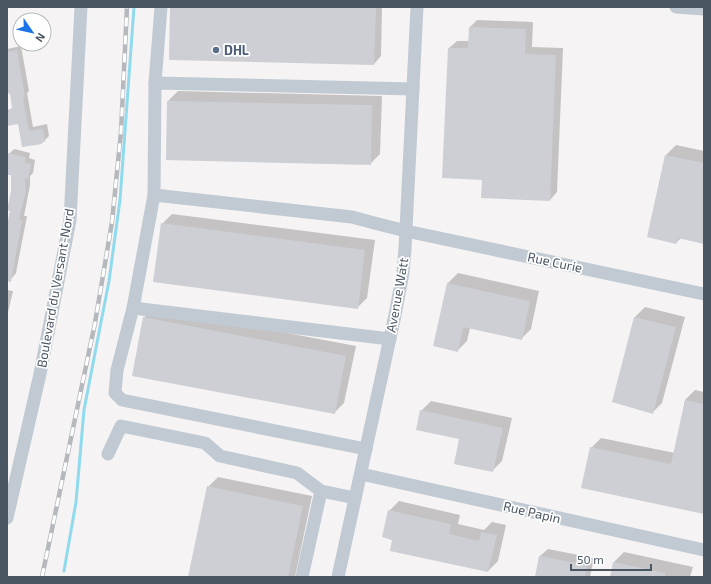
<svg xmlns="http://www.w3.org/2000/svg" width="711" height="584" viewBox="0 0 711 584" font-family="'Exo 2',sans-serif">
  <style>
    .shadow { fill: #0003 }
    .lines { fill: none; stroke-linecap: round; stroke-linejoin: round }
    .stream { stroke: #90daee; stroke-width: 3 }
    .building { fill: #cdcfd5 }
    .minor { stroke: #c1cad2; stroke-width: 13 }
    .rail-casing { stroke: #b5b8bd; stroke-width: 4.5 }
    .rail { stroke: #fff; stroke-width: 3; stroke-dasharray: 9; stroke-linecap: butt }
    .service-dot { fill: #5c6f8a; stroke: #fff; stroke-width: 1.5 }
    .labels { text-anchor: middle; stroke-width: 3.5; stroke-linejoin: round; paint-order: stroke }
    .service-label { font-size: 13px; font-weight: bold; fill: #4e5e75; stroke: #fff; text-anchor: start }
    .street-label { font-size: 13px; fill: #4a5661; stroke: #fff }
  </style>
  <rect width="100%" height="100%" fill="#f5f3f3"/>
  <g class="shadow">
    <path d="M171 7H382L381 56 374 64Z"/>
    <path d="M477 20 533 22 532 47 563 48 557 192 550 200 484 179 449 48 457 41H469L470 27Z"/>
    <path d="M21 46 29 91 27 93 33 127 47 124 49 136 42 143 19 122 7 125V110L12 109 13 108 7 77V49Z"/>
    <path d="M178 91 382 96 380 154 370 164 168 101Z"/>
    <path d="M676 145 704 151V243L681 238 676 243 648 236 666 155Z"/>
    <path d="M14 149 30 153 29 158 35 160 33 173 30 176V185L24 216H27L16 273 12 278 7 277V232L11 210 12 191V175L7 174V163L9 154Z"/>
    <path d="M172 214 375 240 367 298 357 308 162 224Z"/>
    <path d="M458 273 539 291 531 329 521 339 470 328 467 341 457 351 448 283Z"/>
    <path d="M7 290 13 291 7 317Z"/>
    <path d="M645 307 685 317 662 403 652 413 635 317Z"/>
    <path d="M154 308 356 346 344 403 334 413 144 318Z"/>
    <path d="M695 390 704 392V513L591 448 601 438 675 453 685 400Z"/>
    <path d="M431 401 512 418 502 461 492 471 461 439 421 411Z"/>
    <path d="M218 477 312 496 295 577H189L208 487Z"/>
    <path d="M399 501 460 515 458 524 484 530 492 522 506 525 498 561 488 571 394 539 389 511Z"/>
    <path d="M548 549 594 558 590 577H536L540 556Z"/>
    <path d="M624 552 693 567 690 577H611L614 562Z"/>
  </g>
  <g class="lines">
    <path class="stream" d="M64 571 76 502 84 410 109 281 120 200 134 7"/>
  </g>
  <g class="building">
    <path d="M170 7H376L374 65 169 60Z"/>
    <path d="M469 27 526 29 525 54 556 55 550 201 481 198 482 180 442 178 448 48H468Z"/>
    <path d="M17 50 25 97H23L29 131 43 129 45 142H42V144L22 147 18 124 7 126V114L12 107 10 93 8 94 7 88V52Z"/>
    <path d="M167 101 372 105 371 165 166 160Z"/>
    <path d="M7 153 26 157 25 163 31 164 28 179H25L26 191 19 220 22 221 11 282 7 281V226L10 211 7 210 11 191V175H7Z"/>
    <path d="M665 155 704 163V244L678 238 676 244 647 237Z"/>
    <path d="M161 223 365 250 358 309 153 282Z"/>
    <path d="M447 283 530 301 522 340 463 327 458 352 433 346Z"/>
    <path d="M143 317 346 356 335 414 132 376Z"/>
    <path d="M634 317 676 327 653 414 612 402Z"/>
    <path d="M685 400 704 404V514L581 488 590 447 671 464Z"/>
    <path d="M420 410 503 428 493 472 454 464 459 439 416 430Z"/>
    <path d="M207 486 303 506 288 577H188Z"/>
    <path d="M388 510 451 524 449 534 479 541 481 532 497 535 488 572 390 551 392 540 382 537Z"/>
    <path d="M539 556 587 565 585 577H535Z"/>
    <path d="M613 562 665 573V577H610Z"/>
  </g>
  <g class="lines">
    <g class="minor">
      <path d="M676 7 704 9"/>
      <path d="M155 83 413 89"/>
      <path d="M154 195 352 217 378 224 406 231 704 294"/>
      <path d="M133 308 154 195 155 83 161 7"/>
      <path d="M366 449 122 400 115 393 117 370 133 308 390 339"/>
      <path d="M108 454 121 426 205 443 220 456 297 473 321 491 355 498"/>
      <path d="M361 474 704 550"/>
      <path d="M7 518 40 374 70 220 81 7"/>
      <path d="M302 577 321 491"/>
      <path d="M338 577 395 315 403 273 405 249 417 7"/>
    </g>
    <defs>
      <path id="rail" d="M42 577 95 323 112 222 121 132 127 7"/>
    </defs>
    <use href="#rail" class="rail-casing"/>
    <use href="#rail" class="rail"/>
  </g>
  <circle class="service-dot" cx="216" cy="50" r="4"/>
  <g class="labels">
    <g class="service-label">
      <text x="224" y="55">DHL</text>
    </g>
    <g class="street-label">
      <text transform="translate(555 262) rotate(12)" y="5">Rue Curie</text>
      <text transform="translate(55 288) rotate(-80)" y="5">Boulevard du Versant-Nord</text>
      <text transform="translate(397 295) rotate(-80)" y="5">Avenue Watt</text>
      <text transform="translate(532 512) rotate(13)" y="5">Rue Papin</text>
    </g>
  </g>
  <rect width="711" height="584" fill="none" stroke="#4a5661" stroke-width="16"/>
  <g transform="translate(32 32) rotate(124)"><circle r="19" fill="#ffffff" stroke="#b7bbc0"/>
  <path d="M0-3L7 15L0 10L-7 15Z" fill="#1a73e8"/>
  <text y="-6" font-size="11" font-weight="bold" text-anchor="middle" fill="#4a5661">N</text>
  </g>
  <path d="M571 564v6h80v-6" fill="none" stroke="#4a5661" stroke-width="2"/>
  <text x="577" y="564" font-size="12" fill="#4a5661" stroke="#ffffff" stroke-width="3" paint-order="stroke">50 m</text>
</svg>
